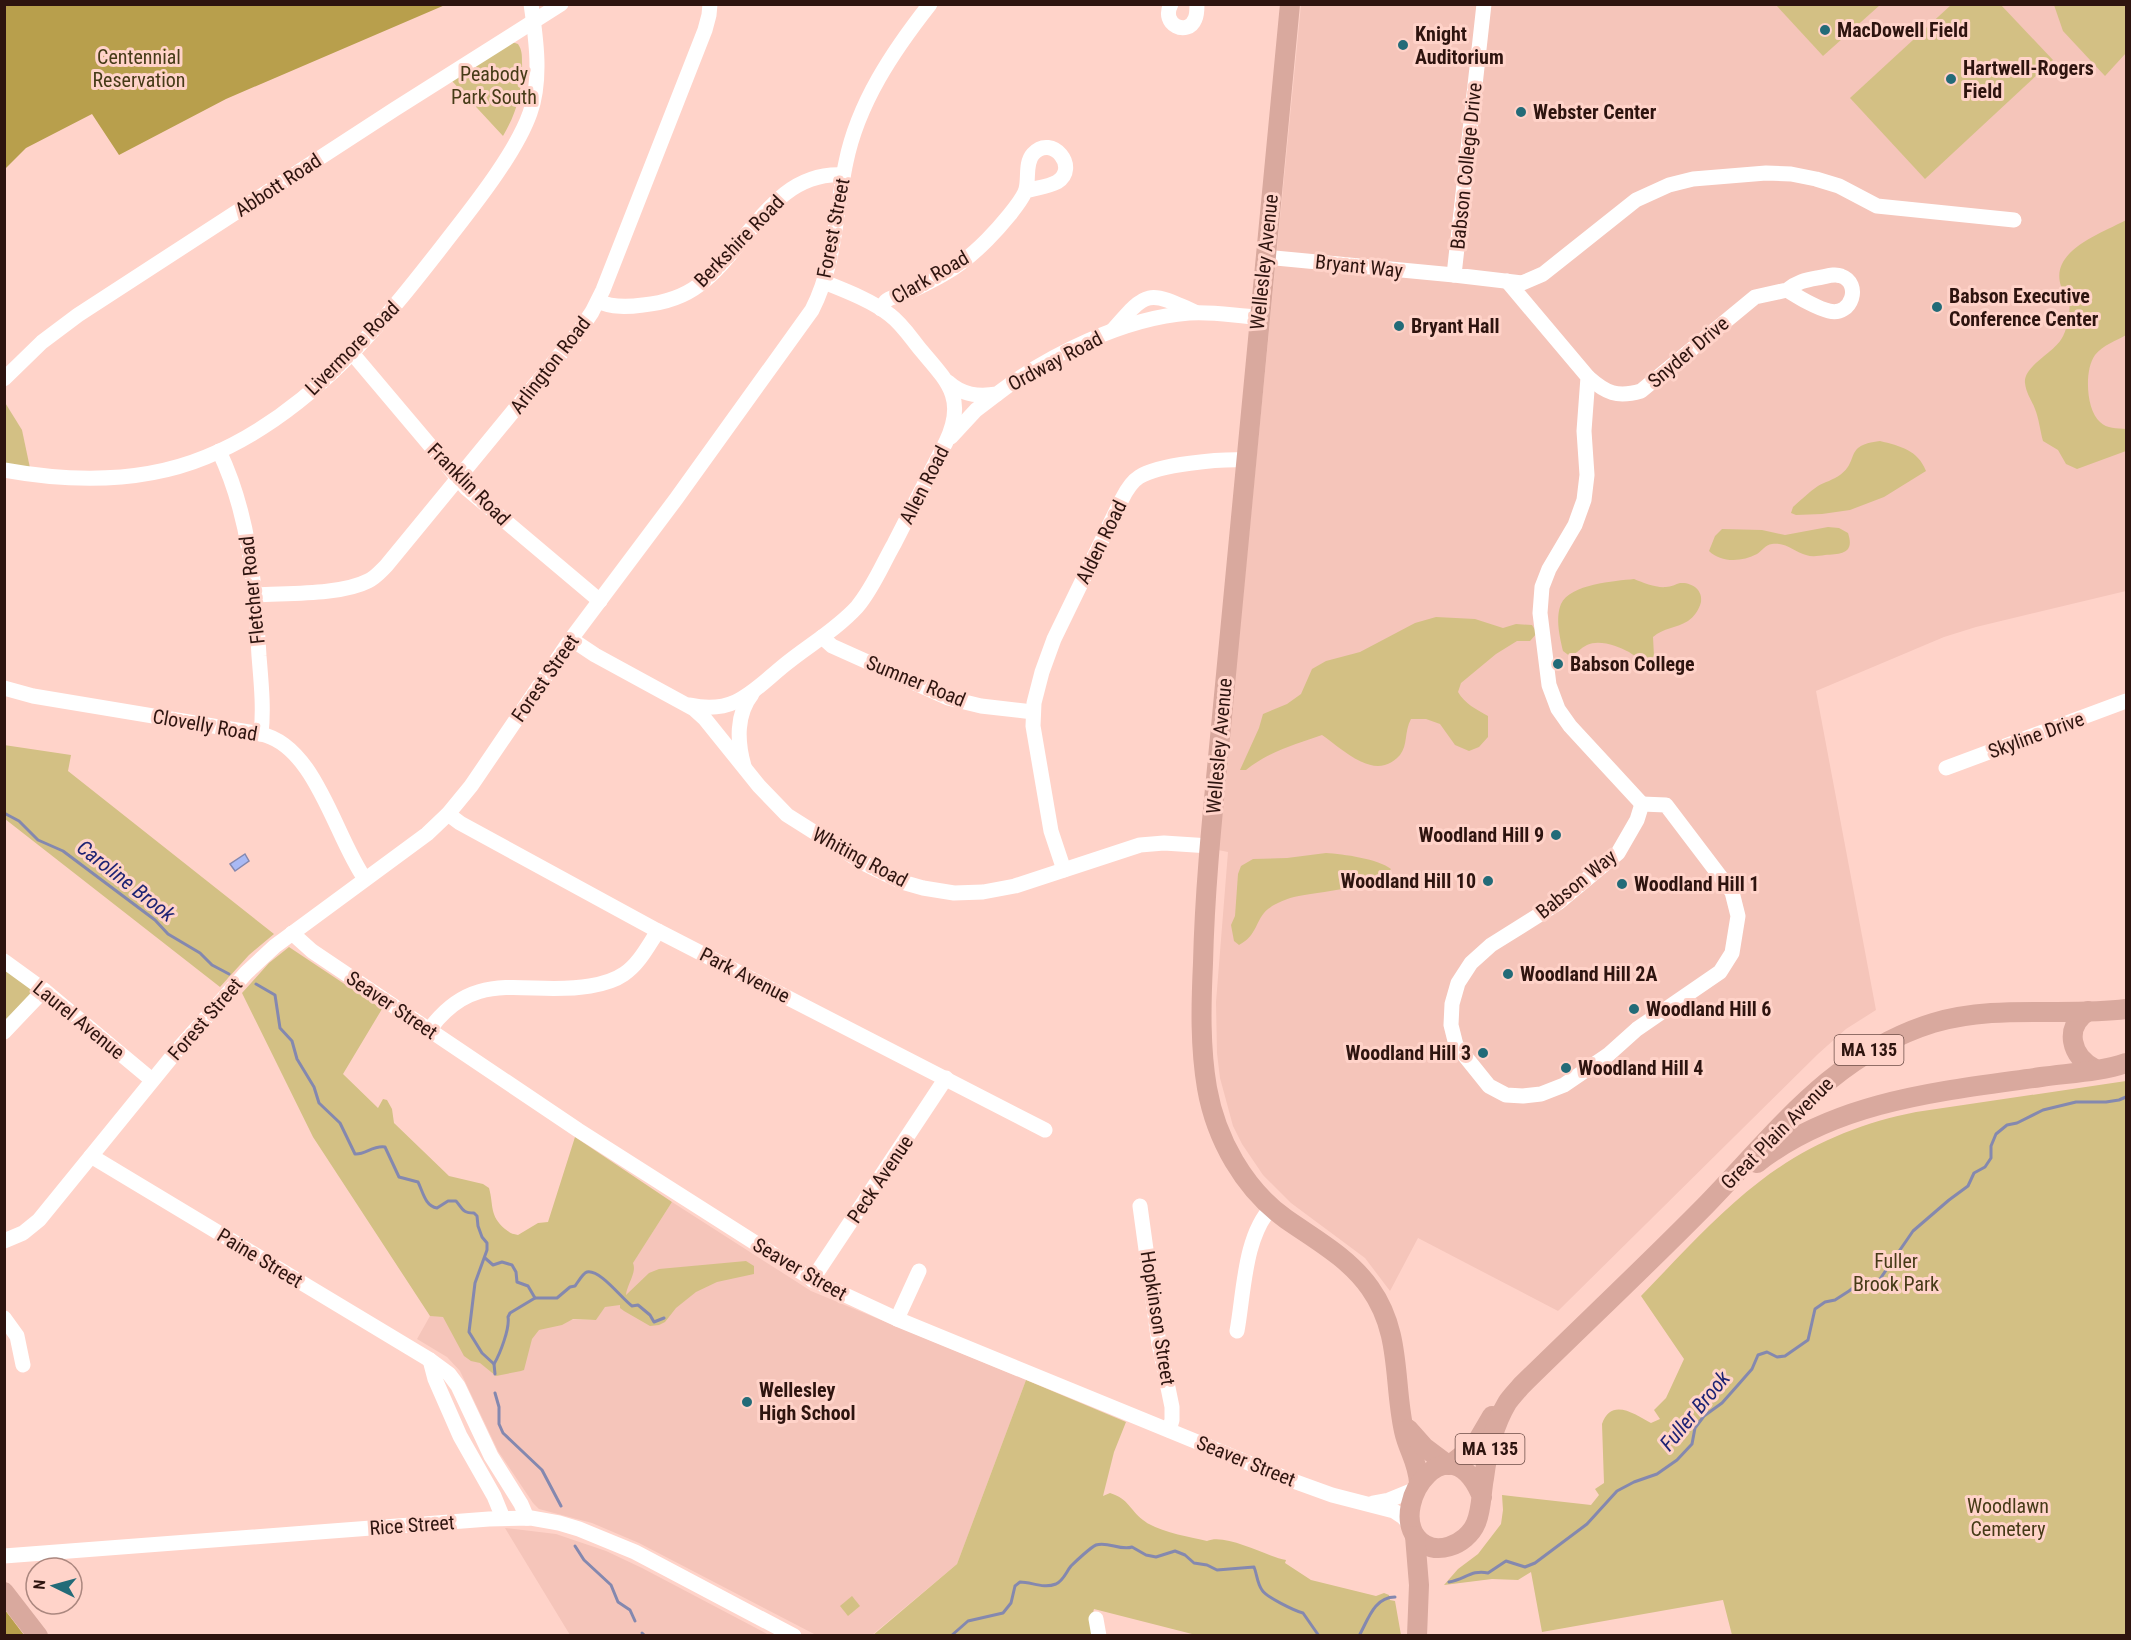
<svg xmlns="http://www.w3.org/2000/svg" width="2131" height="1640" viewBox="0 0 2131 1640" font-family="'Roboto Condensed',sans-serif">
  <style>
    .built { fill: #f5c5ba }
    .green { fill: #d3c084 }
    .forest { fill: #b89f4c }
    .water { fill: #a9b9f4; stroke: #8488af; stroke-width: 1.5 }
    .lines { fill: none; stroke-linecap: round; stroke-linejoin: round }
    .stream { stroke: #8488af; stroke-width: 3 }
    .minor { stroke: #fff; stroke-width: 15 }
    .major { stroke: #d9a99e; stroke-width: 20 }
    .poi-dot { fill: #236b78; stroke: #ffd3c9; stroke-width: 2 }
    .labels { text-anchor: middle; stroke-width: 6; stroke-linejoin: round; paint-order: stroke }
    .shield { fill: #ffd3c9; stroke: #6d4d47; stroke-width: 1.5 }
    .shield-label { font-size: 18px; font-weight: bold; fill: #2e140f }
    .poi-label { font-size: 20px; font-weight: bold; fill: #2e140f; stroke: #ffd3c9; text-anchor: start }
    .park-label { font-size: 20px; fill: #463b17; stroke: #ffd3c9 }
    .street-label { font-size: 20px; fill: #2e140f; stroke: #ffd3c9 }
    .water-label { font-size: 21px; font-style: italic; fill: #1e2374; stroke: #ffd3c9 }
  </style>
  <rect width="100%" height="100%" fill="#ffd3c9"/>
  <g class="built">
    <path d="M1301 5H2126V591L1976 627 1944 637 1816 691 1876 1010 1846 1029 1818 1054 1558 1311 1418 1238 1390 1291 1365 1258 1291 1203 1263 1175 1242 1144 1233 1126 1220 1078 1217 1053 1216 1002 1228 852 1218 850Z"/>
    <path d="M672 1202 811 1291 1026 1380 957 1564 872 1635H816L639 1543 592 1523 539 1509 533 1503 498 1451 460 1371 447 1357 417 1339 430 1316 596 1320Z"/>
    <path d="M505 1528 556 1534 606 1551 642 1568 769 1635H570Z"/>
  </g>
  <g class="green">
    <path d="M1776 5H1880L1823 56Z"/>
    <path d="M1951 5H2001L2053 60 1925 179 1850 98Z"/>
    <path d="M2054 5H2126V53L2105 76 2063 31Z"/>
    <path d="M512 42 518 44C522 50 522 55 522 62 523 90 517 112 503 136L452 81Z"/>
    <path d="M2126 220V335C2116 341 2103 345 2095 355 2084 370 2086 410 2100 422 2107 429 2117 428 2126 429V451L2077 469 2066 464 2058 450 2043 441C2040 430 2039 419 2035 409 2032 401 2026 393 2025 383 2023 366 2054 353 2062 338 2064 335 2066 329 2067 325 2069 317 2071 306 2068 298 2066 294 2063 291 2061 286 2049 250 2103 233 2126 220Z"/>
    <path d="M4 401 22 430 30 468 5 465Z"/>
    <path d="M1880 441C1900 446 1918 450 1926 471L1884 497 1850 510 1822 514 1796 515 1791 513 1793 507C1801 500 1809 492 1818 486 1825 482 1833 480 1840 475 1860 461 1843 445 1880 441Z"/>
    <path d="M1828 527 1839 528 1848 533C1855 554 1841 554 1825 555 1818 556 1812 557 1806 555 1794 552 1786 542 1772 544 1765 545 1762 551 1757 554 1742 562 1721 563 1709 551L1715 536 1722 529 1762 530 1785 535Z"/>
    <path d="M1634 579C1644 583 1656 588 1666 587 1671 587 1676 584 1680 583 1692 582 1703 590 1701 602 1699 610 1694 617 1688 621 1677 628 1663 628 1653 637L1654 656 1651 660C1640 661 1637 657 1629 652 1618 646 1599 639 1587 645 1581 648 1576 653 1571 657L1563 651C1560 638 1555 618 1561 604 1570 584 1615 581 1634 579Z"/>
    <path d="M1436 617 1475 619 1503 628 1516 624 1532 625 1537 633 1530 641H1517L1496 654 1461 683 1458 692C1465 704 1476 709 1488 716V737L1479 747 1469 751 1455 745 1440 724 1426 719H1411C1404 732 1408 745 1400 755 1375 783 1344 750 1322 735 1296 744 1268 752 1246 770H1240L1259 728 1263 714 1287 704 1301 694 1312 669 1326 661 1360 652 1415 623Z"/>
    <path d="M4 745 71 755 68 771 274 934 249 955 220 987 5 819Z"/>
    <path d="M1326 853C1343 854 1379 859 1391 869 1378 889 1318 891 1294 897 1286 899 1274 904 1268 909 1255 920 1258 935 1239 945L1234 941 1231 925 1235 916 1238 874 1241 866 1253 859 1287 858Z"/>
    <path d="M289 947 382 1009 343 1074 378 1108 383 1099 387 1100 392 1109 394 1123 449 1176 483 1184 489 1188C494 1206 489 1215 505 1229 510 1233 512 1234 518 1235L538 1223 548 1222 575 1137 672 1202 633 1263C637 1273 627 1284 626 1295L649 1273 659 1269 746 1261 754 1266V1274L717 1282 696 1292 676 1308 665 1322 659 1325 650 1326 624 1311 620 1308V1305L605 1307 596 1320 573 1319 562 1325 539 1330 532 1339 524 1370 521 1371 496 1376 480 1363 471 1361 464 1356 443 1317 430 1316 313 1137 242 993 269 963Z"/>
    <path d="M5 967 36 991 5 1024Z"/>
    <path d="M2126 1081V1635H1732L1723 1600 1542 1632 1531 1572 1518 1580 1492 1579 1444 1585 1458 1569 1478 1554 1501 1524 1503 1510 1502 1495 1591 1505 1599 1495 1595 1489 1604 1483 1602 1424C1611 1397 1635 1414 1651 1423L1660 1419 1654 1410 1666 1398 1684 1359 1641 1296C1679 1257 1716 1215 1759 1182 1805 1146 1859 1123 1916 1112Z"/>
    <path d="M1026 1380 1126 1422 1114 1452 1103 1496 1110 1493C1129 1499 1129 1509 1143 1520 1156 1531 1189 1537 1207 1541 1226 1533 1265 1556 1286 1560L1285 1563 1311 1580 1376 1596 1384 1593 1389 1595 1390 1600 1395 1601 1401 1635H1196L1094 1609 1091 1619 1093 1635 872 1636 957 1564Z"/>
    <path d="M852 1596 860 1606 848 1616 840 1606Z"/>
  </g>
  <g class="forest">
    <path d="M5 4H445V5L226 99 119 155 92 114 26 148 5 169Z"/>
    <path d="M5 1610 24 1635H5Z"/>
  </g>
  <path class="water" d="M245 854 249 861 235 871 230 864Z"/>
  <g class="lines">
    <g class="stream">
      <path d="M4 813 19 821 38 840 63 851 155 920 168 934 200 953 212 965 229 974"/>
      <path d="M256 984 275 995 280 1028 292 1041 297 1059 314 1087 319 1103 340 1123 355 1154C365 1155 373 1145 385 1147L399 1177 418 1182C423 1192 425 1206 437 1208L448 1201H456C463 1209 462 1213 474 1213L477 1216 478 1226 482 1237 487 1243V1250L475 1283 469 1332 482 1353 494 1364 495 1374"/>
      <path d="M485 1258 493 1265 502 1262 512 1265 516 1272 517 1282 528 1286 535 1298H557L570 1287 575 1286C578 1282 583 1273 587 1272 600 1269 622 1299 632 1306L638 1305 650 1315 654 1322 664 1318"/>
      <path d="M494 1364C500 1354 510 1328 508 1317L510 1313 535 1298"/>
      <path d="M495 1393 499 1407V1424L503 1433 542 1470 561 1506"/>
      <path d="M575 1546 584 1560 611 1585 618 1602 630 1610 635 1621"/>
      <path d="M1449 1582C1464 1580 1472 1569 1488 1573L1506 1561 1525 1567 1535 1563 1587 1524 1617 1491 1634 1482 1657 1474 1677 1460 1692 1444 1695 1428 1704 1416 1722 1403 1738 1385 1752 1369 1758 1355 1767 1352 1777 1357 1785 1356 1808 1340 1815 1309 1825 1302 1835 1300 1849 1291 1858 1284 1880 1279 1913 1231 1949 1200 1968 1186 1974 1173 1985 1167 1991 1158V1146L1996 1134 2007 1125 2017 1123 2043 1110 2076 1102H2106L2119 1100 2126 1097"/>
      <path d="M642 1633 645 1636"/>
      <path d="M951 1636 968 1621 1003 1613 1011 1603 1015 1586 1020 1582C1032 1582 1043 1589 1056 1584 1064 1580 1066 1572 1071 1566 1075 1562 1091 1547 1096 1545 1108 1541 1120 1551 1132 1547L1146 1555 1156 1557 1175 1551 1185 1555 1194 1563 1207 1565 1217 1570 1254 1567C1257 1574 1257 1583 1262 1590 1266 1597 1295 1611 1303 1613L1319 1636"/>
      <path d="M1359 1636C1368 1620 1374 1597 1395 1597"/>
    </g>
    <g class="minor">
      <path d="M1171 4C1160 25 1188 37 1195 19 1197 15 1197 9 1197 4"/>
      <path d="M1484 4 1454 275 1522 283 1543 274 1636 200 1669 185 1693 179 1766 173 1791 174 1816 179 1839 186 1877 206 2014 220"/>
      <path d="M1265 257 1454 275"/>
      <path d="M1507 281 1588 377 1584 431 1587 475 1584 500 1575 525 1549 569 1542 587 1540 613 1549 685 1558 709 1570 726 1642 804"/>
      <path d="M598 301C612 308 628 307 643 305 663 303 682 298 699 285 747 250 772 171 843 175"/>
      <path d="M881 309C882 306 884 303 886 301 890 297 897 297 903 294 917 289 931 281 944 274 960 265 974 253 987 240 997 230 1023 201 1026 189 1029 178 1025 163 1033 154 1052 133 1080 168 1057 182 1048 187 1035 188 1026 191"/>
      <path d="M1113 330C1147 291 1147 290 1195 312"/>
      <path d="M352 353 466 488 600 601"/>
      <path d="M1588 377C1606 393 1617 398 1641 391L1755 297 1787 290C1800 298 1814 307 1829 311 1852 317 1862 283 1841 276 1834 273 1825 277 1817 278 1805 280 1797 282 1787 290"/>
      <path d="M4 379 42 342 78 315 395 109 561 4"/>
      <path d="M948 382C962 395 978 397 997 394 1048 355 1124 318 1189 313 1212 311 1236 316 1258 317"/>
      <path d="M951 437 976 410 997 394"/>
      <path d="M219 451C250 516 255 585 259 656 261 681 264 708 261 734"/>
      <path d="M4 470C70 482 143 483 206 457 313 413 386 319 454 231 479 199 517 150 530 113 542 80 536 38 531 4"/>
      <path d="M256 595C287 593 341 595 368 581 375 578 380 572 386 566L580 330 592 312 603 290 705 30 709 15 710 4"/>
      <path d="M822 637 832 646 948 698 981 706 1033 712"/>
      <path d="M571 639 595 655 694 709 705 719 759 786 787 815 863 863 902 882 923 888 954 893 983 892 1015 886 1140 845 1164 843 1210 846"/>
      <path d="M4 688 33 696 261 734C316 746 335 837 365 879"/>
      <path d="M690 705C733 715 752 692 782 667 807 646 835 631 857 607 873 588 882 565 894 544 911 510 929 476 946 442 967 398 947 381 920 349 911 338 902 324 890 315 873 301 844 290 824 282"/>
      <path d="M744 766C737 742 736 714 752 694"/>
      <path d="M1946 768 2126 701"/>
      <path d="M1642 804 1666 805 1732 892 1738 916 1732 953 1720 972 1637 1029 1608 1055 1564 1085 1541 1094 1523 1096 1506 1095 1489 1086 1456 1045 1451 1025 1452 1004 1458 983 1471 963 1491 945 1558 903 1618 853 1637 820Z"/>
      <path d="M448 814 460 823 658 931 1045 1130"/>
      <path d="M1064 870 1051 831 1033 726 1034 703 1042 672 1054 639 1122 499C1126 491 1131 482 1139 477 1159 464 1220 459 1245 460"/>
      <path d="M292 933 312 951 578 1130 815 1281 897 1319 1285 1478 1332 1495 1394 1511 1403 1517 1412 1527"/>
      <path d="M4 961 44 990 152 1080"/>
      <path d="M429 1030C476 965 526 997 590 986 602 984 614 981 624 974 639 964 648 946 658 931"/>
      <path d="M4 1032 44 990"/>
      <path d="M91 1156 430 1360 449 1374 458 1386 491 1456 521 1504 527 1518"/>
      <path d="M1140 1206 1159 1344 1172 1407V1420L1169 1430"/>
      <path d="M4 1241 23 1233 39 1220 179 1048 246 973 275 946 427 834 448 814 471 786 571 639 676 499 812 310C836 263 835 213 846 162 858 103 893 51 930 4"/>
      <path d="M812 1280 946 1078"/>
      <path d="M4 1318 17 1336 23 1365"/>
      <path d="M897 1319 919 1271"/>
      <path d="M1237 1331C1244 1293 1244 1236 1272 1207"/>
      <path d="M430 1360 435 1379 460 1436 494 1496 503 1518"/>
      <path d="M1373 1503 1389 1500 1416 1489"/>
      <path d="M4 1556 489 1519 531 1518 559 1523 579 1529 635 1552 794 1636"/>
      <path d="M1096 1619 1099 1636"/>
    </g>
    <g class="major">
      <path d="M1290 4C1267 238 1244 472 1223 706 1215 792 1205 877 1203 963 1201 1005 1200 1047 1207 1088 1216 1139 1244 1189 1286 1219 1316 1240 1349 1258 1370 1288 1402 1333 1393 1381 1404 1431 1408 1450 1418 1462 1419 1483"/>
      <path d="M2088 1011C2063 1027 2071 1057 2095 1069"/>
      <path d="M1757 1163C1838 1100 1943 1091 2041 1077 2069 1073 2100 1072 2126 1063"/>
      <path d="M1408 1429 1424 1447 1448 1465"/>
      <path d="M1451 1464 1475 1445 1492 1416"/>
      <path d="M1482 1497C1450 1419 1390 1502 1416 1537 1433 1559 1467 1545 1476 1523 1482 1509 1481 1493 1484 1478 1487 1454 1494 1425 1507 1403 1511 1397 1517 1391 1521 1386 1583 1325 1646 1266 1706 1205 1776 1133 1833 1054 1933 1023 1997 1004 2062 1017 2126 1009"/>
      <path d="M1415 1536 1419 1585 1417 1636"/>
      <path d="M4 1592 38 1636"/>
    </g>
  </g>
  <g class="poi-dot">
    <circle cx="1825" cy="30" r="6"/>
    <circle cx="1403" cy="45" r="6"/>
    <circle cx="1951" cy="79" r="6"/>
    <circle cx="1521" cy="112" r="6"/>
    <circle cx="1937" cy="307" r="6"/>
    <circle cx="1399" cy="326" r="6"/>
    <circle cx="1558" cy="664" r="6"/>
    <circle cx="1556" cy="835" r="6"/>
    <circle cx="1488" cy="881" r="6"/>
    <circle cx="1622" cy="884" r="6"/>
    <circle cx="1508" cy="974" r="6"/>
    <circle cx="1634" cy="1009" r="6"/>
    <circle cx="1483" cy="1053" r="6"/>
    <circle cx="1566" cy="1068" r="6"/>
    <circle cx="747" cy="1402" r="6"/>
  </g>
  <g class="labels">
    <g class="shield">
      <rect x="1834.5" y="1035" width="69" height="30" rx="4.5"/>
      <rect x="1455.5" y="1434" width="69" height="30" rx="4.5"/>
    </g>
    <g class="shield-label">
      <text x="1869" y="1056">MA 135</text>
      <text x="1490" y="1455">MA 135</text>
    </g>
    <g class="poi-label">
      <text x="1837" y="37">MacDowell Field</text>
      <text x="1415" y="41">Knight<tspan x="1415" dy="23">Auditorium</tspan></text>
      <text x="1963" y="75">Hartwell-Rogers<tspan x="1963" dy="23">Field</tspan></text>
      <text x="1533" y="119">Webster Center</text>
      <text x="1949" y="303">Babson Executive<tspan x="1949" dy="23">Conference Center</tspan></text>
      <text x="1411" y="333">Bryant Hall</text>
      <text x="1570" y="671">Babson College</text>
      <text x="1544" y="842" text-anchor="end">Woodland Hill 9</text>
      <text x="1476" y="888" text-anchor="end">Woodland Hill 10</text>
      <text x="1634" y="891">Woodland Hill 1</text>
      <text x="1520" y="981">Woodland Hill 2A</text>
      <text x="1646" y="1016">Woodland Hill 6</text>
      <text x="1471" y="1060" text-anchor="end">Woodland Hill 3</text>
      <text x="1578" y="1075">Woodland Hill 4</text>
      <text x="759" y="1397">Wellesley<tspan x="759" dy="23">High School</tspan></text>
    </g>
    <g class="park-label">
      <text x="139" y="64">Centennial<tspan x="139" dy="23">Reservation</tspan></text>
      <text x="494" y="81">Peabody<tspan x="494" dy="23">Park South</tspan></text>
      <text x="1896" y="1268">Fuller<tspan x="1896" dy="23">Brook Park</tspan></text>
      <text x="2008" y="1513">Woodlawn<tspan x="2008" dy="23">Cemetery</tspan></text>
    </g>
    <g class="street-label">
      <text transform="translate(1466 166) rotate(-84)" y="7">Babson College Drive</text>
      <text transform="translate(278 185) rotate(-33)" y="7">Abbott Road</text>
      <text transform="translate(833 228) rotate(-79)" y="7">Forest Street</text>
      <text transform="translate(739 241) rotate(-46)" y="7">Berkshire Road</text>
      <text transform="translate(1264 262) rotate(-84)" y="7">Wellesley Avenue</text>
      <text transform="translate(1359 266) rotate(6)" y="7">Bryant Way</text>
      <text transform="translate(930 277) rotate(-30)" y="7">Clark Road</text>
      <text transform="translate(352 348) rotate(-45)" y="7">Livermore Road</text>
      <text transform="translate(1688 352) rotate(-40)" y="7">Snyder Drive</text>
      <text transform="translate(1055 361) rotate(-28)" y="7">Ordway Road</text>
      <text transform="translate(550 365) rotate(-52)" y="7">Arlington Road</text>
      <text transform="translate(469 484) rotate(45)" y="7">Franklin Road</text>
      <text transform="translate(924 485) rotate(-63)" y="7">Allen Road</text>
      <text transform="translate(1101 542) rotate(-64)" y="7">Alden Road</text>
      <text transform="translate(252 590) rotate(-96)" y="7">Fletcher Road</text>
      <text transform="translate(545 678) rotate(-55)" y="7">Forest Street</text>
      <text transform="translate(916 681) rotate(22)" y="7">Sumner Road</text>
      <text transform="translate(205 725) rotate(10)" y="7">Clovelly Road</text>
      <text transform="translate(2036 735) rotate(-20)" y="7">Skyline Drive</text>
      <text transform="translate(1219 746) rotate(-85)" y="7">Wellesley Avenue</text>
      <text transform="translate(860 857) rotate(28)" y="7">Whiting Road</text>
      <text transform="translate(1576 884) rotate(-39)" y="7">Babson Way</text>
      <text transform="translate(745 975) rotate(27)" y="7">Park Avenue</text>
      <text transform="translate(392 1005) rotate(34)" y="7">Seaver Street</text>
      <text transform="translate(205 1019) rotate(-49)" y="7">Forest Street</text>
      <text transform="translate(79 1020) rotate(39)" y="7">Laurel Avenue</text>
      <text transform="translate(1777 1133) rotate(-45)" y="7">Great Plain Avenue</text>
      <text transform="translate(880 1179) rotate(-56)" y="7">Peck Avenue</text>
      <text transform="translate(260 1258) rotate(31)" y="7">Paine Street</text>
      <text transform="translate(800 1269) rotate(30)" y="7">Seaver Street</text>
      <text transform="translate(1158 1318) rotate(81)" y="7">Hopkinson Street</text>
      <text transform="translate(1246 1461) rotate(22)" y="7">Seaver Street</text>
      <text transform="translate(412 1525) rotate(-4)" y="7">Rice Street</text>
    </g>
    <g class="water-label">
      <text transform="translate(126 881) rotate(38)" y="7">Caroline Brook</text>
      <text transform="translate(1695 1411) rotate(-50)" y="7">Fuller Brook</text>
    </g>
  </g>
  <rect width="2131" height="1640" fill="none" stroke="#2e140f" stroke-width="12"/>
  <g transform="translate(54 1586) rotate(275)"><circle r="28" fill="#ffd3c9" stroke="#ab877f" stroke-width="1.5"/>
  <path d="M0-4.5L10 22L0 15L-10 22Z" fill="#236b78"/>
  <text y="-9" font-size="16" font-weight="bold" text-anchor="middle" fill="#2e140f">N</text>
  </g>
</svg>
